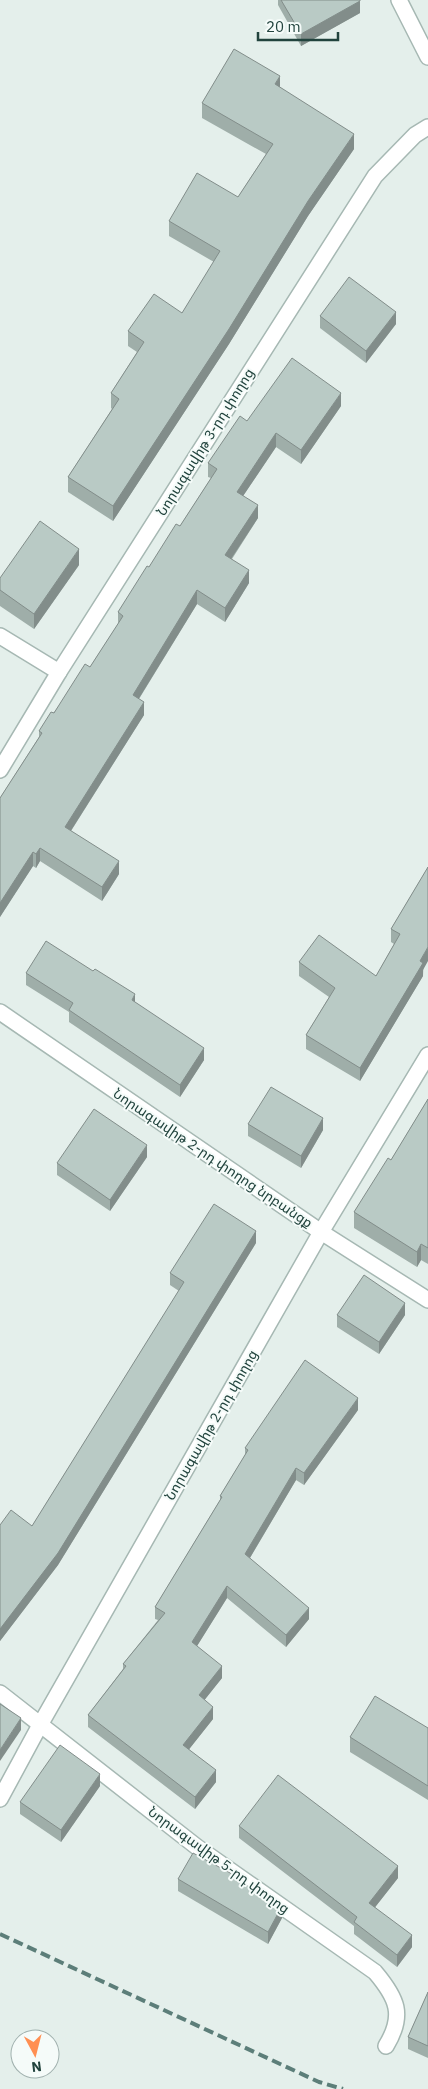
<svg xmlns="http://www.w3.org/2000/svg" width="428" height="2089" viewBox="0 0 428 2089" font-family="'IBM Plex Sans','Noto Sans Armenian',sans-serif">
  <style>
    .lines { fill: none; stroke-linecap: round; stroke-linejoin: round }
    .minor-casing { stroke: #a6b8b3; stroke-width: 18 }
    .minor { stroke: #fff; stroke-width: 15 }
    .rail { stroke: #5c7e79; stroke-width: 4; stroke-dasharray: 10 5; stroke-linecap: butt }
    .wall { fill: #9faea9 }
    .shaded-wall { fill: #828d8a }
    .building { fill: #b9cac5; stroke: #828d8a }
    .labels { text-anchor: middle; stroke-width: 4; stroke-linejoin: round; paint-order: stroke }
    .street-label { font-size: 14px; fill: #21433d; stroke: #f5fbf9 }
  </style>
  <rect width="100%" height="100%" fill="#e4efeb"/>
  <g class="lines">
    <defs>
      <g id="minor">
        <path d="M399 0 428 57"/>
        <path d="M0 636 59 672"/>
        <path d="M0 770 59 672 375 176 415 135 428 127"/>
        <path d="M0 1012 321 1232 428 1300"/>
        <path d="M0 1693 197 1847 375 1972C397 1998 405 2015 386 2046"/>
        <path d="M0 1799 40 1725 321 1232 428 1055"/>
      </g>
    </defs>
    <use href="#minor" class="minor-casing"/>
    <use href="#minor" class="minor"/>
    <path class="rail" d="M0 1934 319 2082 343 2089"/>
  </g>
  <g class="wall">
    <path d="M278 0H360V13L301 46 278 5Z"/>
    <path d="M280 87 354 149 308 216 229 344 113 521 68 492V477L112 409 111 408V393L137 352 128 346V331L182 313 214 262 169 236V221L238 197 266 154 202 118V103Z"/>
    <path d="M320 316 396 324 366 363 320 328Z"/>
    <path d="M341 406 301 464 276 447 243 496 258 518 232 559 249 583 225 622 197 604 139 699 144 715 71 831 119 874 102 901 40 861 36 868 33 866 0 917V798L39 737V731L90 667 118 624V612L149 567 180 526 211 478 208 477V463L247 421Z"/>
    <path d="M79 565 34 629 0 606V578Z"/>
    <path d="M428 867 423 976 360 1081 306 1049V1035L329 997 299 976V962L376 976 394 944 391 942V929Z"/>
    <path d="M26 973 135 1002 204 1060 180 1097 69 1022V1012L26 985Z"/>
    <path d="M428 1099V1264L421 1260 417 1267 354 1228V1212L391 1160Z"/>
    <path d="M248 1124 323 1130 301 1168 248 1136Z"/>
    <path d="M147 1157 110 1211 57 1175V1163Z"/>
    <path d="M256 1243 58 1565 0 1641V1525L32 1526 179 1291 170 1285V1273Z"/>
    <path d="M337 1315H405L379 1354 337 1327Z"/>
    <path d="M358 1410 304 1485 296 1480 250 1558 309 1619 286 1647 227 1598 197 1646 222 1678 204 1700 213 1719 189 1749 216 1782 195 1809 88 1727V1715L123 1669V1664L158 1620 155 1619V1607L220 1500V1496L245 1455V1448Z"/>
    <path d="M428 1728V1800L350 1752V1737Z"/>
    <path d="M100 1786 61 1842 20 1814V1802Z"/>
    <path d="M239 1826 398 1878 375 1907 412 1947 397 1967 354 1934V1926L239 1838Z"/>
    <path d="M178 1879 282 1918 268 1944 178 1891Z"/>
    <path d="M428 1992V2058L408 2049V2037Z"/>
  </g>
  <g class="shaded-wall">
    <path d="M360 1V13L301 46V34Z"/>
    <path d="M280 76V91L275 84Z"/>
    <path d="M354 134V149L308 216 229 344 113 521V506L308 201Z"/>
    <path d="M396 312V324L366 363V351Z"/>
    <path d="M341 393V406L301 464V450Z"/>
    <path d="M276 433V447L237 505V492Z"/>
    <path d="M258 505V518L225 568V555Z"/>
    <path d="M79 549V565L34 629V614Z"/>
    <path d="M249 570V583L225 622V608Z"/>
    <path d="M197 590V604L133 708V695Z"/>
    <path d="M144 702V715L65 840V827Z"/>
    <path d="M40 848V861L36 868V854Z"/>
    <path d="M33 852V866L0 917V903Z"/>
    <path d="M119 861V874L102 901V887Z"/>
    <path d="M428 947V961L423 970V976L360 1081V1068Z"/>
    <path d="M135 994V1006L132 1000Z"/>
    <path d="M204 1048V1060L180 1097V1085Z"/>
    <path d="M323 1118V1130L301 1168V1156Z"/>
    <path d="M147 1145V1157L110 1211V1200Z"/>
    <path d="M256 1231V1243L58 1565 0 1641V1629Z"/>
    <path d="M421 1244V1260L417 1267V1252Z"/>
    <path d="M405 1303V1315L379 1354V1342Z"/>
    <path d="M358 1398V1410L304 1485V1473Z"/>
    <path d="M296 1468V1480L245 1566V1554Z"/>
    <path d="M227 1586V1598L192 1654V1642Z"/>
    <path d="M309 1608V1619L286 1647V1635Z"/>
    <path d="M222 1666V1678L199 1707V1695Z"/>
    <path d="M213 1707V1719L183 1757V1745Z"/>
    <path d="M21 1718V1730L0 1761V1750Z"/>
    <path d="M216 1770V1782L195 1809V1797Z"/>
    <path d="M100 1774V1786L61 1842V1830Z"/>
    <path d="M398 1866V1878L369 1915V1903Z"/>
    <path d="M282 1906V1918L268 1944V1932Z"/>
    <path d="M412 1935V1947L397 1967V1955Z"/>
  </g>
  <g class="building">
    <path d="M281 0H360V1L301 34Z"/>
    <path d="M234 49 280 76 275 84 354 134 308 201 229 329 113 506 68 477 119 399 111 393 144 342 128 331 154 294 182 313 220 251 169 221 197 173 238 197 273 144 202 103Z"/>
    <path d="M349 277 396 312 366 351 320 316Z"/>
    <path d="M292 358 341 393 301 450 276 433 237 492 258 505 225 555 249 570 225 608 197 590 133 695 144 702 65 827 119 861 102 887 40 848 36 854 33 852 0 903V798L42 733 39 731 51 712 54 713 85 664 90 667 123 616 118 612 147 566 149 567 176 524 180 526 217 469 208 463 240 416 247 421Z"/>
    <path d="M40 521 79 549 34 614 0 590V578Z"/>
    <path d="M428 867V947L420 961 423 963 360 1068 306 1035 335 988 299 962 319 935 376 976 400 934 391 929Z"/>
    <path d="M46 941 93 971 95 969 135 994 132 1000 204 1048 180 1085 69 1010 73 1003 26 973Z"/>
    <path d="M271 1087 323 1118 301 1156 248 1124Z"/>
    <path d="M428 1099V1248L421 1244 417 1252 354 1212 388 1158 391 1160Z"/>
    <path d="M94 1109 147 1145 110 1200 57 1163Z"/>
    <path d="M214 1204 256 1231 58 1553 0 1629V1525L11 1510 32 1526 184 1282 170 1273Z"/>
    <path d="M364 1275 405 1303 379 1342 337 1315Z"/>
    <path d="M305 1360 358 1398 304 1473 296 1468 245 1554 309 1608 286 1635 227 1586 192 1642 222 1666 199 1695 213 1707 183 1745 216 1770 195 1797 88 1715 126 1666 123 1664 165 1613 155 1607 222 1497 220 1496 248 1450 245 1448Z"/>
    <path d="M375 1696 428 1728V1786L350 1737Z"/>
    <path d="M0 1704 21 1718 0 1750Z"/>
    <path d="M60 1745 100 1774 61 1830 20 1802Z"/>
    <path d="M278 1775 398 1866 369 1903 412 1935 397 1955 354 1922 357 1917 239 1826Z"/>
    <path d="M193 1853 232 1874 230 1876 282 1906 268 1932 178 1879Z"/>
    <path d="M428 1992V2046L408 2037Z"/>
  </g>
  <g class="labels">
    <g class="street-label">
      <text transform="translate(205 442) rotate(-58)" y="5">Նորագավիթ 3-րդ փողոց</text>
      <text transform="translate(213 1158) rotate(34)" y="5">Նորագավիթ 2-րդ փողոց նրբանցք</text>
      <text transform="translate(211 1425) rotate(-60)" y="5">Նորագավիթ 2-րդ փողոց</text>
      <text transform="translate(219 1860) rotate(36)" y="5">Նորագավիթ 5-րդ փողոց</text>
    </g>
  </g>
  <g transform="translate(35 2054) rotate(173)"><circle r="24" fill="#f5fbf9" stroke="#a0b1ae"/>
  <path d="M0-4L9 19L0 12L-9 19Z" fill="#ff8f52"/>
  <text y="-8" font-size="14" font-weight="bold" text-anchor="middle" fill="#21433d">N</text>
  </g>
  <path d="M258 32v8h80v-8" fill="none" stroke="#21433d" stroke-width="2.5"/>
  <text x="266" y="32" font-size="15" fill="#21433d" stroke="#f5fbf9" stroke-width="4" paint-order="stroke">20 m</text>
</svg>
